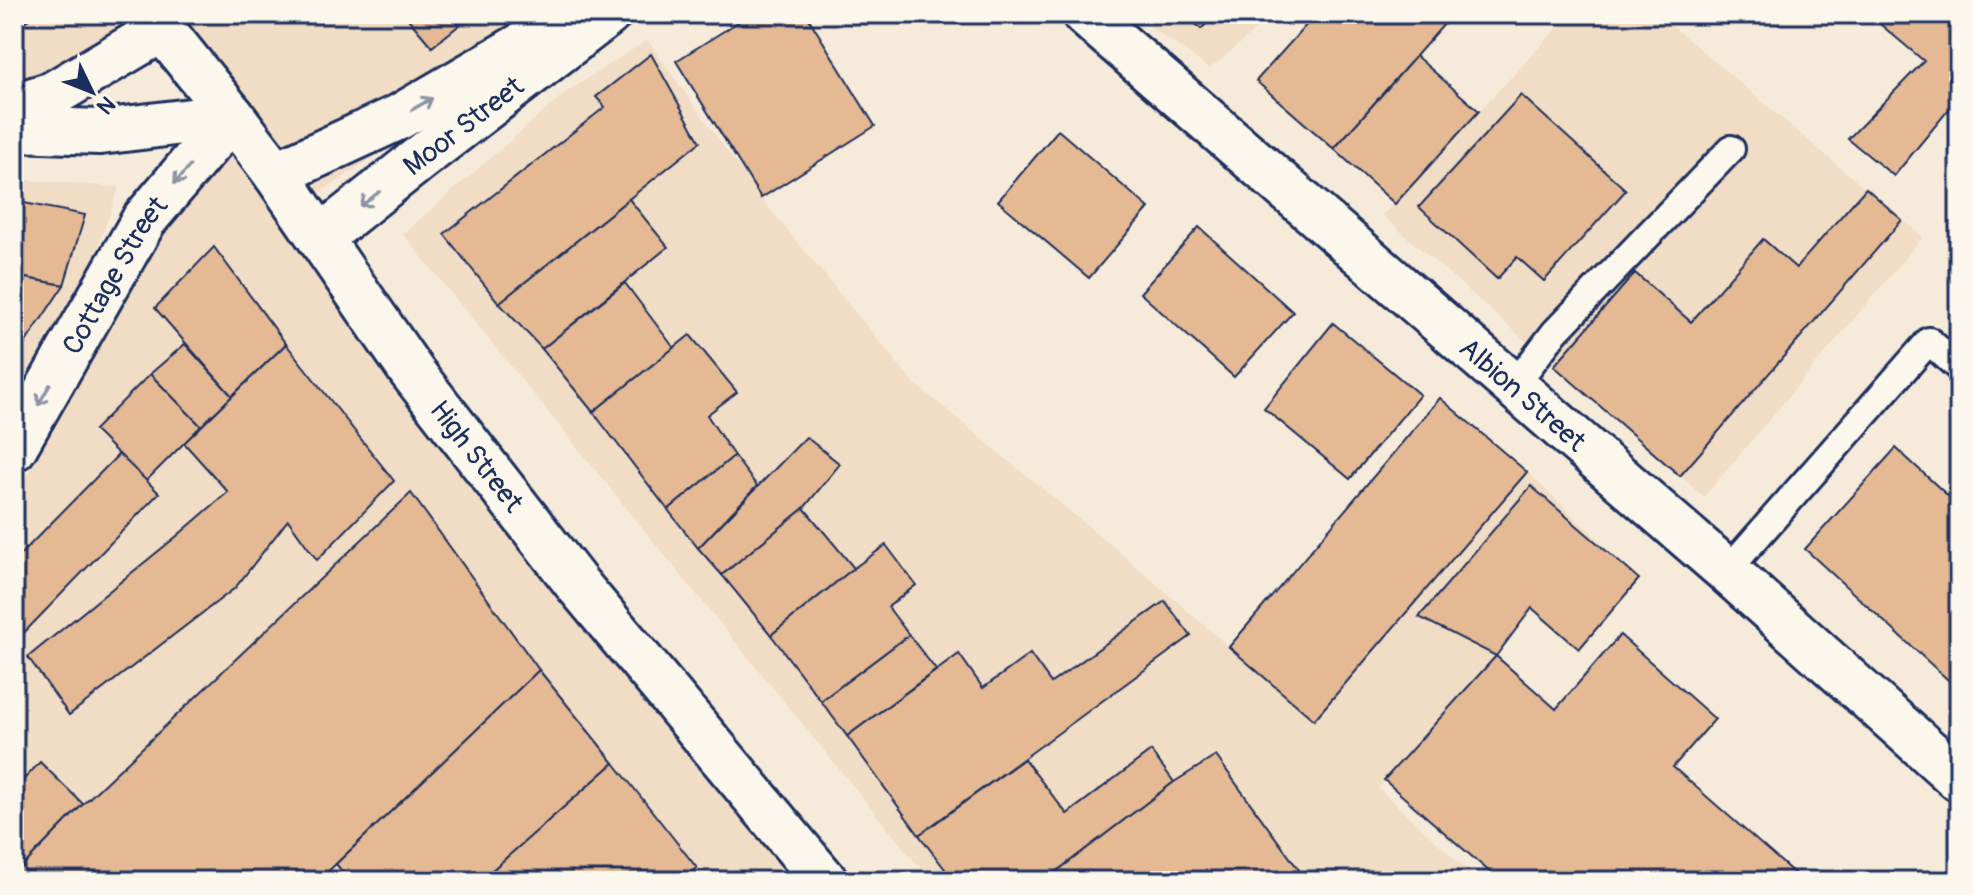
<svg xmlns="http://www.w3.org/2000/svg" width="1973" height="895" viewBox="0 0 1973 895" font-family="Pangolin,sans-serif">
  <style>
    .built { fill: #f1dcc5 }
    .building { fill: #e4b994; stroke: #1b2f5e; stroke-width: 2 }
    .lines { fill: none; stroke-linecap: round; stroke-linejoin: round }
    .service-casing { stroke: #1b2f5e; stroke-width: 32 }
    .minor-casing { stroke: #1b2f5e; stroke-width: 50 }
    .tertiary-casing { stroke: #1b2f5e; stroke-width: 50 }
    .service { stroke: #fbf7ec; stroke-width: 26 }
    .minor { stroke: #fbf7ec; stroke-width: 44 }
    .tertiary { stroke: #fbf7ec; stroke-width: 44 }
    .oneway { stroke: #8b93a5 }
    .labels { text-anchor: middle; stroke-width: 6; stroke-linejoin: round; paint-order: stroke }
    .street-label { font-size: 28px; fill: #1b2f5e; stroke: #fbf7ec }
  </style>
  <rect width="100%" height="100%" fill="#f6ebda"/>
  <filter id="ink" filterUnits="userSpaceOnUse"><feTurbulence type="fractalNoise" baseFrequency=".0125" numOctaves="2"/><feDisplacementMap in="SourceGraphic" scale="16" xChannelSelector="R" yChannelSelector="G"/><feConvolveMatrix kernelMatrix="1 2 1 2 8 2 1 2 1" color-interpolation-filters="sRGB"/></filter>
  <g filter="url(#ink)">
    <g class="built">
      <path d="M14 14H586L299 207 825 881H14V504L144 220 232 116 161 30 14 106Z"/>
      <path d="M1132 14H1274L1210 69Z"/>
      <path d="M1571 14H1658L1923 237 1704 497 1382 215 1395 204 1479 111Z"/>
      <path d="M647 40 761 198 912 381 1118 551 1314 720 1527 472 1600 541 1532 608 1496 656 1378 788 1479 881H934L914 861 403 234 565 93Z"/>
      <path d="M14 179 119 187 91 267 14 394Z"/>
    </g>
    <g class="building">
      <path d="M14 14H36L14 29Z"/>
      <path d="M404 14H473L432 47Z"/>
      <path d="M751 14H806L875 126 761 198 676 61Z"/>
      <path d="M1186 14H1216L1201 29Z"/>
      <path d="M1316 14H1453L1334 149 1256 81Z"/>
      <path d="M1868 14H1959V97L1894 176 1848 139 1924 61Z"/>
      <path d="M651 54 700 142 499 303 444 234 605 107 596 97Z"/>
      <path d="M1416 56 1479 111 1395 204 1334 149Z"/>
      <path d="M1521 95 1626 190 1544 281 1517 257 1497 279 1419 207Z"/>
      <path d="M1058 130 1149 208 1089 278 998 201Z"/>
      <path d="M1866 188 1902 220 1680 476 1554 366 1635 273 1691 322 1763 239 1796 268Z"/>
      <path d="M629 199 668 247 542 349 499 303Z"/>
      <path d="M14 201 85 215 64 285 14 276Z"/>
      <path d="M1199 227 1293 312 1234 377 1140 293Z"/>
      <path d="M214 247 286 344 232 396 155 308Z"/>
      <path d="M14 276 64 285 14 360Z"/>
      <path d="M625 283 674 348 593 412 542 349Z"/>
      <path d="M1333 323 1420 395 1350 479 1264 408Z"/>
      <path d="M690 335 737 392 707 415 734 456 668 510 593 412Z"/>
      <path d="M185 344 232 396 201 426 150 374Z"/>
      <path d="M286 344 394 481 317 560 288 520 235 588 69 715 28 657 177 536 228 492 184 443Z"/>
      <path d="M150 374 201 426 146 481 94 430Z"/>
      <path d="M1440 398 1527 472 1314 720 1229 647Z"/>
      <path d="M806 437 840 464 804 508 722 575 698 548Z"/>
      <path d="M1896 448 1959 506V690L1805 549Z"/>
      <path d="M119 454 159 493 16 641 14 640V561Z"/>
      <path d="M734 456 757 486 698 548 668 510Z"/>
      <path d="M1531 486 1639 579 1579 649 1532 608 1496 656 1419 617Z"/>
      <path d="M411 493 539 670 318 881H14V875L83 804Z"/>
      <path d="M804 508 854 568 771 635 722 575Z"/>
      <path d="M886 545 916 585 888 607 909 635 821 701 771 635 854 568Z"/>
      <path d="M1165 601 1191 636 919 835 847 736 959 654 983 688 1030 654 1051 683Z"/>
      <path d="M909 635 936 670 847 736 821 701Z"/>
      <path d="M1620 635 1715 719 1673 767 1803 881H1500L1384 780 1496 656 1556 709Z"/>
      <path d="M539 670 614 763 480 881H350L336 864Z"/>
      <path d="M1151 751 1174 782 1044 881H954L919 835 1024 759 1067 814Z"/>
      <path d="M1216 756 1307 881H1044L1174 782Z"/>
      <path d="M40 762 83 804 14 875V790Z"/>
      <path d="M614 763 697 868 680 881H480Z"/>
    </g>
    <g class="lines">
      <defs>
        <g id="service">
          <path d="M1513 387 1555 332 1731 149"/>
          <path d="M1727 571 1929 341 1959 368"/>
        </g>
        <g id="minor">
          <path id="s1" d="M1085 14 1727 571 1959 779"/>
          <path id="s2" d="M14 448 144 220 232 116"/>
        </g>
        <g id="tertiary">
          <path id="s3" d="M150 14 232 116 276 174 412 372 577 584 825 881"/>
          <path d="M14 106 53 94 161 30"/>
          <path d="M14 129 100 132 232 116"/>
          <path d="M276 174 399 117 553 27"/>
          <path id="s4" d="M320 238 419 159 608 14"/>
        </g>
      </defs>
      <use href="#service" class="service-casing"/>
      <use href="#minor" class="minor-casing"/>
      <use href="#tertiary" class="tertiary-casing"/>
      <use href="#service" class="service"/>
      <use href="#minor" class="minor"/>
      <use href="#tertiary" class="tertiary"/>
    </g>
    <defs><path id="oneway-shaft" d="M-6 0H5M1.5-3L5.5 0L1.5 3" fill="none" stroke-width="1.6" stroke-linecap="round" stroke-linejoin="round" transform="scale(2)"/></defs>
    <g class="oneway">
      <use href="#oneway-shaft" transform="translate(422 104) rotate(-30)"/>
      <use href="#oneway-shaft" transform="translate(182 175) rotate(131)"/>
      <use href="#oneway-shaft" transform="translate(370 199) rotate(142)"/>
      <use href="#oneway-shaft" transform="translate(44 395) rotate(120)"/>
    </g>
  </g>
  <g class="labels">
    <g class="street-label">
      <text dy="10" stroke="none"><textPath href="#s4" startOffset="182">Moor Street</textPath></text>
      <text dy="10" stroke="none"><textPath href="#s2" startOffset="200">Cottage Street</textPath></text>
      <text dy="10" stroke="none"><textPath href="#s1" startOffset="580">Albion Street</textPath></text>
      <text dy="10" stroke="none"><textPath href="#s3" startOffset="550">High Street</textPath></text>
    </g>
  </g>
  <rect width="1973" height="895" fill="none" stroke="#fbf7ec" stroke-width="48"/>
  <rect x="24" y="24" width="1925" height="847" fill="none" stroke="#1b2f5e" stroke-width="3" filter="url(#ink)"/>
  <g transform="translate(92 92) rotate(133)" stroke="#fbf7ec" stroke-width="6" paint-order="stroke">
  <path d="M0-6L14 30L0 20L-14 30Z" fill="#1b2f5e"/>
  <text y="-12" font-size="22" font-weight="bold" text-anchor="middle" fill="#1b2f5e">N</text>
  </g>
</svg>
